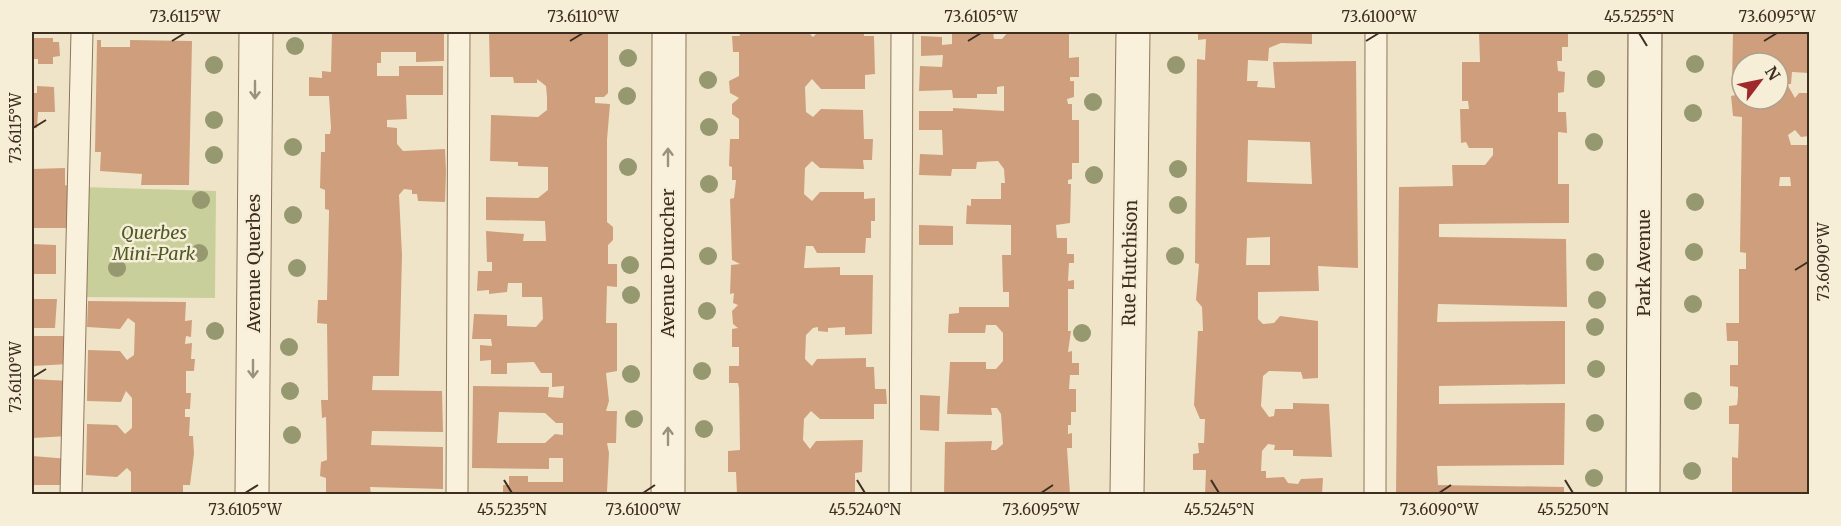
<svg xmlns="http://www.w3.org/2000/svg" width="1841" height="526" viewBox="0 0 1841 526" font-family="Merriweather,serif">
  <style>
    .green { fill: #c9cf9b }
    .building { fill: #cf9f7d; fill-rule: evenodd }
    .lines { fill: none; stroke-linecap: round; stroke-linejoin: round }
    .lane-casing { stroke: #8d765c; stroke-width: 23 }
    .street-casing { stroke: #8d765c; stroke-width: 35 }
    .secondary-casing { stroke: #6f573f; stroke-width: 35 }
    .lane { stroke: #faf1dc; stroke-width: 21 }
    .street { stroke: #faf1dc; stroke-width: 33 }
    .secondary { stroke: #faf1dc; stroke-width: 33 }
    .tree { fill: #96986f }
    .oneway { stroke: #9c907e }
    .ticks { fill: none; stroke: #3d2e20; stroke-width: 2 }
    .labels { text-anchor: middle; stroke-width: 5; stroke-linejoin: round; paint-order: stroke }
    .park-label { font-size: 18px; font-style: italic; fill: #4d5a26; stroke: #f7eed8 }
    .street-label { font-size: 18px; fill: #3d2e20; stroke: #f7eed8 }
    .neatline { fill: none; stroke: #3d2e20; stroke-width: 2 }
    .ticks-label { font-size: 15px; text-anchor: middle; fill: #3d2e20 }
  </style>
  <rect width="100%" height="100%" fill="#f0e4c8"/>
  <path class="green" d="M81 187 216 191 215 298 77 297Z"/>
  <g class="building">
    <path d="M332 32H444V61L416 62V52H381V63H377V76H399V66H443V95H406L407 119 387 120V127L397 128V144L403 151 445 149 446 171 445 202 418 201 417 194H412V190L404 189 399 195 402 255 399 376H373L372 390 442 391 443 432 372 431 371 445 443 447V489L370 487 371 494H326V478L320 476 321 462 327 460 326 417 322 418 321 400H328L327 324 317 323 318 300H327L329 213V210L325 209V190L320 188 321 152H325V134H330L331 128 329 96H309V77L322 78V71L331 72Z"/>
    <path d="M489 32 539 34 543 32H608V93L604 97H595V103L610 104 607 140V222L613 227V240L608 245V264H617V287L607 286 606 323H617V371L606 373 609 401 606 411H617L616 443H607L609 453 607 492H616V494H503V485H509V476H528V482H563V458H549V469L472 468 473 386 549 387 548 397 563 398 564 386 552 387V373H541L534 362 507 363V374H491V360L480 361V345L492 346 491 339H472L474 314 507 315V326L536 327 543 319 542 297H522V283H508L507 292 489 294V290L477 291 478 271H492V262H487L486 231 524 234 523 241H546L545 221 486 220V197L538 198 548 190V167L518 166V162L490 161 491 115 538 117 547 110V97L546 86 537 79V83H514L513 77H490ZM499 412 545 413 556 423H563V435L555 434 545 443H497Z"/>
    <path d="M739 32H808L813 37 818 32H864V36H874L875 74 865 75V89H821L812 79 805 87 806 112 813 117 821 109 863 110 864 139H873L872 160H863L864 169 820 168 812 161 805 168 804 194 812 201 820 192H864V199L875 198V221H871V238H866L865 253H817L813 246H806L804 268 840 267V275H873L872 334 845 335V327L828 328V332L818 331V327L813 328 806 335 805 359 812 366 817 359 866 358V367H874L875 389H886L887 404H874V419H820L811 411 804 419 803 440 810 449 816 441 863 440 862 472 855 473V494H737L736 472H728V451L740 450 739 388 738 383H729V366H739V347H732V329L738 328 733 324 732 311 738 305 733 303 734 293 730 294 731 265 740 264 732 260 730 199 734 198 736 180H732V167L729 166 730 139H739V119L732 114V104L739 98 730 93 729 81 739 76V52H733L732 36H740Z"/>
    <path d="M952 32H993L994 39H1002L1008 32H1069V58L1079 57V77H1070V81H1074V97L1067 99 1068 104H1072V120H1079V163H1072V179L1068 180V184H1071L1070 223 1056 225 1057 238H1067V254H1074V263H1069L1068 281 1074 280V289H1068V331H1071L1068 352 1072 351V363H1079V375H1070L1069 389H1076V412H1071V425H1068V434L1072 433V448H1067L1070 494H944L945 442 992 441 991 450H996L1003 444 1001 414 997 408H991L992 415 947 414 950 362H986V369H996L1003 361V333L996 325H986L985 333H948L949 314 959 313V307H1009V292H1003L1002 255H1011V225L966 224 967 205 971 206V199H1001V183H1005L1004 169 998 161 977 162 976 169H952L951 176 919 175 920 154 943 155 942 130H919V111H953V108L1004 111V86L997 87V94H977V98H953L952 90 919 91 920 66 942 67 943 55 921 56V36L942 37V45L952 44Z"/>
    <path d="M1198 32H1312V44L1281 43 1269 48 1268 61 1248 60 1247 81H1258L1257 87 1275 88 1273 62 1356 61 1358 268 1318 266 1319 291 1258 292V319L1263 324 1274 323 1280 316 1318 321V378L1303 379 1301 372 1269 371 1263 376 1261 406 1269 417 1274 416 1275 409H1293V403L1329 404 1332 457 1293 456V450H1274L1275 445 1268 444 1262 451 1261 471H1266V478L1284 477 1288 483 1298 484 1301 479 1323 478 1322 494H1205L1206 470H1193V454L1199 453 1198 443H1204L1205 419H1200L1194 405 1198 331H1203L1202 307 1196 300 1199 264 1195 263 1197 59 1205 60 1206 39 1198 40ZM1248 140 1310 142 1312 184 1247 182ZM1270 237V265H1246L1247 238Z"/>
    <path d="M1479 32H1568V47H1562V61H1557L1558 71 1565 72 1564 92 1558 93V112H1566L1567 133 1558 132V184H1569V223L1439 224V237L1566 239 1567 307 1438 304 1437 322 1565 321V384L1439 386V404L1565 403 1564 465 1437 466 1438 485 1564 487V494H1396L1399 187 1453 186 1452 165H1485L1493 155V148H1469L1466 142 1461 143 1460 109H1469L1468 101H1462V62H1480Z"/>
    <path d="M1733 32H1809V73L1792 72 1791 84H1787L1795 98 1799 93H1809V136L1801 137 1795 130 1788 135 1791 145H1809V476L1807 494H1732V457L1738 458 1739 424H1729V406L1737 405 1738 397V387L1730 386V365H1738V341H1727L1726 323H1739V269H1746V253L1740 252 1742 117 1733 116 1731 96 1740 94 1742 85V99H1778V63H1742V84H1732ZM1780 177H1790L1791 186H1779Z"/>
    <path d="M32 38H53V42H59L60 56 53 57V64H38V59H32Z"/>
    <path d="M97 40H101V47H130V40L192 41 189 185H141L142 174 100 171 101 152H95Z"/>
    <path d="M37 86 54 87 55 112H38L37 128H32V93H37Z"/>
    <path d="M65 168V185L68 186 67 228H32V169Z"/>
    <path d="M919 225 953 226V245H919Z"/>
    <path d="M32 244 56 245V274H32Z"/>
    <path d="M32 299H57L55 328H32Z"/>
    <path d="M88 301 186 302 185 321 192 320 191 337 186 336 185 344 192 343 191 359H195L194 371H186V393H191L190 409H185V417H190L189 436H193L194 454 190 485H183V494H131V472L127 468 117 477 86 475 87 424 117 425 125 434 132 428V398L126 391 121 402 87 401 88 350 120 351 127 360 134 355 135 323 128 318 120 329 87 327Z"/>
    <path d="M32 336H71L69 364 32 366Z"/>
    <path d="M32 379 70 381 69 436 32 438Z"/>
    <path d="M920 395 940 396 939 431 920 430Z"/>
    <path d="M32 456 69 459 68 485H32Z"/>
  </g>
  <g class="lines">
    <defs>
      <g id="lane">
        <path d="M71 494 82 32"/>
        <path d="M457 494 459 32"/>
        <path d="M900 494 902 32"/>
        <path d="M1375 494 1376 32"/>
      </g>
      <g id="street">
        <path d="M252 494 256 32"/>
        <path d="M668 494 669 32"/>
        <path d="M1127 494 1133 32"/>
      </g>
      <path id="secondary" d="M1643 494 1645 32"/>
    </defs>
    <use href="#lane" class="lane-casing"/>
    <use href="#street" class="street-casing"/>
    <use href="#secondary" class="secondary-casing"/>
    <use href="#lane" class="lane"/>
    <use href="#street" class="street"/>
    <use href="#secondary" class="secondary"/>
  </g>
  <g class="tree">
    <circle cx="295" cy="46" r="9"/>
    <circle cx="628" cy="58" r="9"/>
    <circle cx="1695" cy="64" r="9"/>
    <circle cx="214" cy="65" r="9"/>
    <circle cx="1176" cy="65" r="9"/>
    <circle cx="1596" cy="79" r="9"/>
    <circle cx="708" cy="80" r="9"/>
    <circle cx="627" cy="96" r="9"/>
    <circle cx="1093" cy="102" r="9"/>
    <circle cx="1693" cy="113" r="9"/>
    <circle cx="214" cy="120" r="9"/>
    <circle cx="709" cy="127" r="9"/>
    <circle cx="1594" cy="142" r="9"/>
    <circle cx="293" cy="147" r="9"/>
    <circle cx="214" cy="155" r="9"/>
    <circle cx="628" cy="167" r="9"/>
    <circle cx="1178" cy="169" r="9"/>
    <circle cx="1094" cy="175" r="9"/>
    <circle cx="709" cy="184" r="9"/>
    <circle cx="201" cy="200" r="9"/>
    <circle cx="1695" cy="202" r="9"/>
    <circle cx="1178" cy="205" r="9"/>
    <circle cx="293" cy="215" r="9"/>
    <circle cx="1694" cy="252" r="9"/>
    <circle cx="199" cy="253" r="9"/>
    <circle cx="708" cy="256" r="9"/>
    <circle cx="1175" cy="256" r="9"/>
    <circle cx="1595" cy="262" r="9"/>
    <circle cx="630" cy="265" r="9"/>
    <circle cx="117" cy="268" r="9"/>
    <circle cx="297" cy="268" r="9"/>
    <circle cx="631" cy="295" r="9"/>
    <circle cx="1597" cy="300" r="9"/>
    <circle cx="1693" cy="304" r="9"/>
    <circle cx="707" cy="311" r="9"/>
    <circle cx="1595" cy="327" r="9"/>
    <circle cx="215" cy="331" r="9"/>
    <circle cx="1082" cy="333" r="9"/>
    <circle cx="289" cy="347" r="9"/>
    <circle cx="1596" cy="369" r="9"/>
    <circle cx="702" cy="371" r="9"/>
    <circle cx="631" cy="374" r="9"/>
    <circle cx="290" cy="391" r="9"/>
    <circle cx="1693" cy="401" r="9"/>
    <circle cx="634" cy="419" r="9"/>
    <circle cx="1595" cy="423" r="9"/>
    <circle cx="704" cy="429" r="9"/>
    <circle cx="292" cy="435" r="9"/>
    <circle cx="1692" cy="471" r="9"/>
    <circle cx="1594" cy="478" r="9"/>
  </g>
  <defs><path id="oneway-shaft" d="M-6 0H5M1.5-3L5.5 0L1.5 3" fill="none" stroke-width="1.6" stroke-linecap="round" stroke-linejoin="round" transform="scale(1.5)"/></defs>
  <g class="oneway">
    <use href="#oneway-shaft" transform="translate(255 90) rotate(90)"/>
    <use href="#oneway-shaft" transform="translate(668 157) rotate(-90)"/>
    <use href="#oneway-shaft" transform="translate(253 369) rotate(90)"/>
    <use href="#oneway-shaft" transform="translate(668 436) rotate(-90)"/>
  </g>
  <path class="ticks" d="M1639 33 1647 46M172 41 185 33M570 41 583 33M968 41 981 33M1366 41 1379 33M1764 41 1777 33M33 128 46 120M1795 270 1808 262M33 377 46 369M504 480 512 493M857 480 865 493M1211 480 1219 493M1565 480 1573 493M245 493 258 485M643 493 655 485M1041 493 1053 485M1439 493 1451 485"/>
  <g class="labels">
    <g class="park-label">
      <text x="154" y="239">Querbes<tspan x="154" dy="21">Mini-Park</tspan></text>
    </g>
    <g class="street-label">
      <text transform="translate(254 263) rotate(-90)" y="6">Avenue Querbes</text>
      <text transform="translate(668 263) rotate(-90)" y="6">Avenue Durocher</text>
      <text transform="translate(1130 263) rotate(-89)" y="6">Rue Hutchison</text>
      <text transform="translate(1644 263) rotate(-90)" y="6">Park Avenue</text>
    </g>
  </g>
  <rect width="1841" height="526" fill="none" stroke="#f7eed8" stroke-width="66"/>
  <g transform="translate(1760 81) rotate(58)"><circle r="28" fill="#f7eed8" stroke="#ada18e" stroke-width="1.5"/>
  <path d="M0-4.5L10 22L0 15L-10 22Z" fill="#9e2a2b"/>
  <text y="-9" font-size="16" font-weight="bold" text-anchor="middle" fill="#3d2e20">N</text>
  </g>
  <rect x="33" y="33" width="1775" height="460" class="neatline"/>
  <g class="ticks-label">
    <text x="185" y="22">73.6115°W</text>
    <text x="583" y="22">73.6110°W</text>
    <text x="981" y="22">73.6105°W</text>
    <text x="1379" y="22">73.6100°W</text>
    <text x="1639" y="22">45.5255°N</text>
    <text x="1777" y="22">73.6095°W</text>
    <text transform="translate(16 128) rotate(-90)" y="5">73.6115°W</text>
    <text transform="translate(1824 262) rotate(-90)" y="5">73.6090°W</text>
    <text transform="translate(16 377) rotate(-90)" y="5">73.6110°W</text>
    <text x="245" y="515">73.6105°W</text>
    <text x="512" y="515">45.5235°N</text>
    <text x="643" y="515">73.6100°W</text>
    <text x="865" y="515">45.5240°N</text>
    <text x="1041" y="515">73.6095°W</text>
    <text x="1219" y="515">45.5245°N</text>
    <text x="1439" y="515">73.6090°W</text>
    <text x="1573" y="515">45.5250°N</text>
  </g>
</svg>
